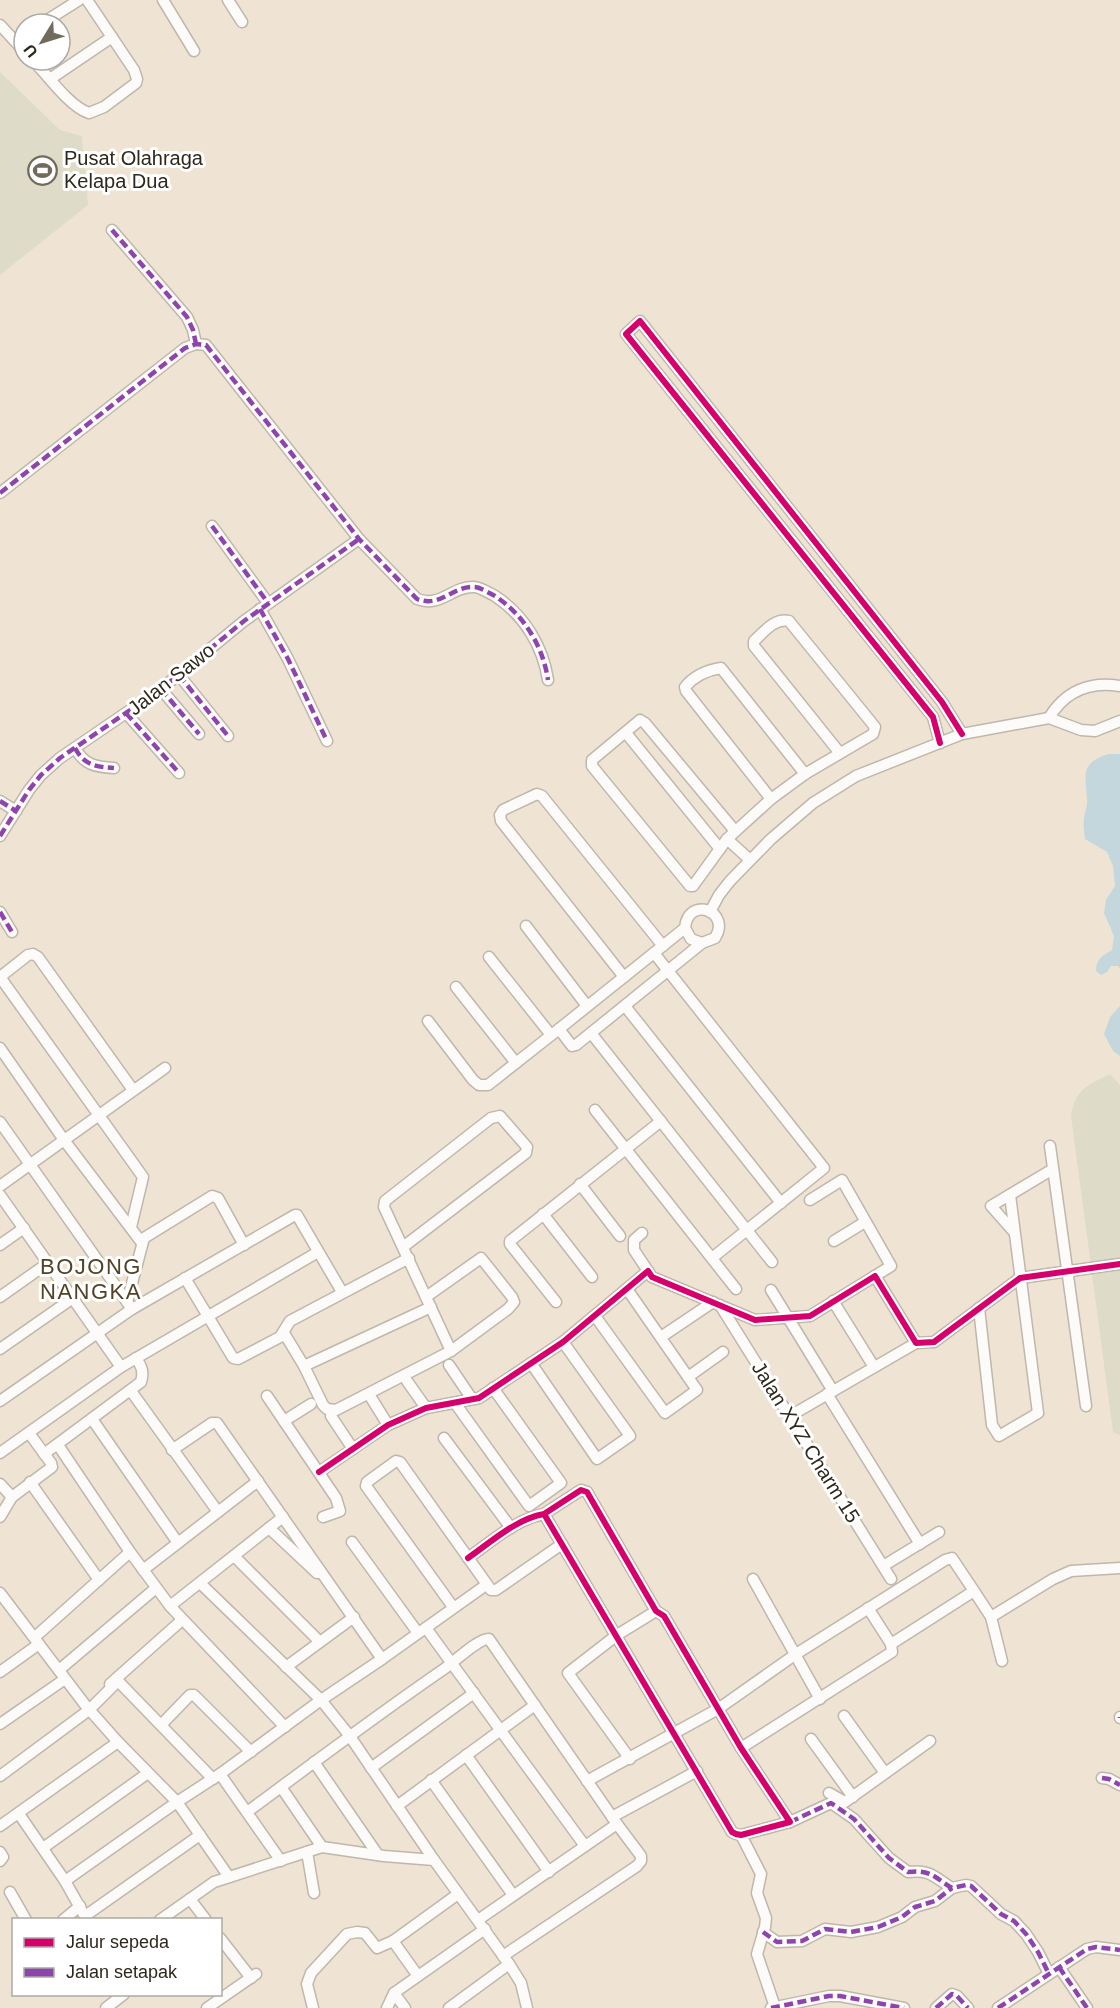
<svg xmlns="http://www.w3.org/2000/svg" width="1120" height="2008" viewBox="0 0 1120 2008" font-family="Helvetica,sans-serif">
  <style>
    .green { fill: #dedcc9 }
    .water { fill: #c4d7dc }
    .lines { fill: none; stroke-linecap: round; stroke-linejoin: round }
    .minor-casing { stroke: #bfb7aa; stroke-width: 13 }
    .minor { stroke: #fdfbf9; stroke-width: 10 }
    .quiet { stroke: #8e44ad; stroke-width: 4.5; stroke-dasharray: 9 4.5; stroke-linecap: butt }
    .cycleway-casing { stroke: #fff; stroke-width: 10 }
    .cycleway { stroke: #d6006c; stroke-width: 6 }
    .labels { text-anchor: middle; stroke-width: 6; stroke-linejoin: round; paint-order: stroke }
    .poi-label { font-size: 20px; fill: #2f281c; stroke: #fff; text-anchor: start }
    .street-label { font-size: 20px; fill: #2f281c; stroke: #fff }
    .quarter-label { font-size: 22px; letter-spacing: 1.5px; fill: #534227; stroke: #fff }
  </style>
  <rect width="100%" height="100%" fill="#efe4d4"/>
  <g class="green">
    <path d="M0 72 60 130 82 136 88 205 0 275Z"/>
    <path d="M1110 1074 1120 1085V1435L1113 1432 1071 1116C1075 1089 1088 1085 1110 1074Z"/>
  </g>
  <g class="water">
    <path d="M1108 754H1120V969L1118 966H1111L1107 972 1101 975 1096 971C1096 959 1102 956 1112 950L1114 936 1104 913 1106 900 1115 886 1113 866 1107 852 1085 839C1084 832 1083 825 1084 819 1084 813 1088 806 1087 800 1086 775 1079 764 1108 754Z"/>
    <path d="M1120 1006V1056L1113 1051 1104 1034 1110 1017Z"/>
  </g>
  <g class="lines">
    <defs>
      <g id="minor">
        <path d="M163 0 194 51"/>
        <path d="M228 0 242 22"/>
        <path d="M41 24 79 0"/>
        <path d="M0 25 24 51"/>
        <path d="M33 60C47 75 70 107 89 113L104 107 136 83 137 79 134 70 87 0"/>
        <path d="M50 79 112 37"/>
        <path d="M112 230 187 317 193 330 196 344"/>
        <path d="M0 493 185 348 196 344 206 345 359 539 417 599C441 608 452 586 474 587 480 587 489 593 495 596 524 615 543 646 548 680"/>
        <path d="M212 526 268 603"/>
        <path d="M260 609 288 659 327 741"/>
        <path d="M179 675 228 736"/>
        <path d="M161 689 199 734"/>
        <path d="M126 713 179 773"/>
        <path d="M1049 718C1065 691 1090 681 1120 686"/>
        <path d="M626 733 720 849"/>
        <path d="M940 743 933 717 626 334 640 321 942 702 962 734"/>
        <path d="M75 748C84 765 96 767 114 768"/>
        <path d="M771 799 686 691 685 687C694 676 708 670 721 668L805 774"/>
        <path d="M0 801 16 811"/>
        <path d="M735 831 645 723 640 720 592 760V766L690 886H693L727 839 771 799 805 774 873 734 875 727 789 621C774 618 764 632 754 641V646L839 752"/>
        <path d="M0 836 29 790 41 775 60 758 161 689 244 621 359 539"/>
        <path d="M727 839 749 859"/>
        <path d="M0 912 12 932"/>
        <path d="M710 912 719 895 730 881 771 839 813 803 856 776 962 734 1049 718 1081 730 1095 731 1120 721"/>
        <path d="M526 926 587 1006"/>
        <path d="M685 928 691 939 702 943 715 938C732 911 688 895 685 928L559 1029 572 1046 576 1045 702 943"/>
        <path d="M654 953 824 1168 712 1258"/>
        <path d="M489 957 551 1035"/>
        <path d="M624 977 501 821 500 815 503 810 537 794 542 796 663 946"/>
        <path d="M456 987 516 1063"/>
        <path d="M625 1006 781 1203"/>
        <path d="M428 1021 473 1080 479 1085H488L559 1029"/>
        <path d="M591 1033 772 1262"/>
        <path d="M0 1048 64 1140 142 1243"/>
        <path d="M595 1110 736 1289"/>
        <path d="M0 1122 132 1309 0 1401"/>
        <path d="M1050 1146 1086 1406"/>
        <path d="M580 1184 620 1236"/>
        <path d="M0 1186 165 1068"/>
        <path d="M0 1195 121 1367"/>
        <path d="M810 1200 842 1180 891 1266 875 1276"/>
        <path d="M543 1214 592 1277"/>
        <path d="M131 1227 143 1177 0 977 28 955 33 954 38 957 133 1090"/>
        <path d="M1014 1232 991 1206 1053 1169"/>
        <path d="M642 1233 634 1240V1250L648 1271"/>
        <path d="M834 1241 865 1222"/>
        <path d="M0 1245 24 1228"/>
        <path d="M403 1247 526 1153 527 1147 500 1116 491 1118 385 1201 384 1207 451 1351"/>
        <path d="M185 1278 233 1358 238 1359 280 1337 290 1321 409 1258"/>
        <path d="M771 1290 833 1391"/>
        <path d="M0 1297 48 1263"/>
        <path d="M833 1301 874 1367"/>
        <path d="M127 1302 144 1238 212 1196 218 1198 244 1245"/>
        <path d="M556 1302 510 1244V1241L661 1121"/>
        <path d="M720 1305 891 1579"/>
        <path d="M979 1308 992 1425 999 1436 1038 1413 1010 1195"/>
        <path d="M132 1309 295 1215H297L342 1292"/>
        <path d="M595 1316 665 1413 697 1390 627 1289"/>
        <path d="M284 1333 304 1366 323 1405 327 1409 336 1410 451 1351 508 1309 514 1302 512 1297 481 1258 426 1297"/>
        <path d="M661 1337 713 1302"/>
        <path d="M0 1349 73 1298"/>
        <path d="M531 1363 597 1459 630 1436 563 1342"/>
        <path d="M449 1365 472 1399"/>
        <path d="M304 1366 431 1307"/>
        <path d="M688 1377 723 1352"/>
        <path d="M407 1381 426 1408"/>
        <path d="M131 1391 218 1512"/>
        <path d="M827 1394 920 1544"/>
        <path d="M267 1396 336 1498 340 1511 323 1517"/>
        <path d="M370 1396 388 1425"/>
        <path d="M455 1403 529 1506 561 1483 493 1388"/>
        <path d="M331 1416 353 1449"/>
        <path d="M790 1416 916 1343"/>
        <path d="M92 1419 178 1543"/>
        <path d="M284 1421 311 1404"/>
        <path d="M444 1438 511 1528"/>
        <path d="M58 1445 130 1552 170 1606 285 1727"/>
        <path d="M172 1450 212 1423H217L382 1659"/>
        <path d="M0 1453 121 1367 318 1252"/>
        <path d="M44 1454 141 1382C144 1372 142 1367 136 1358"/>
        <path d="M319 1472 388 1425 426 1408 479 1398 563 1342 648 1271 652 1277 755 1320 810 1316 875 1276 916 1343 934 1342 1020 1278 1120 1264"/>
        <path d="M30 1482 99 1580"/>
        <path d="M0 1484 12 1497 52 1467 51 1463 29 1433"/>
        <path d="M0 1517 12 1497"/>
        <path d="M269 1528 317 1573"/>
        <path d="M352 1542 418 1633"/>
        <path d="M234 1556 320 1642"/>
        <path d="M468 1558C491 1542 516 1519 544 1514L732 1832 736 1834 741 1835 790 1822 741 1748 664 1616 656 1611 587 1492 581 1490 544 1514"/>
        <path d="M883 1566 939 1532"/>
        <path d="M143 1570 258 1481"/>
        <path d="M753 1579 820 1699"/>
        <path d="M200 1583 321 1700 349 1735 434 1860 509 1964 521 1983 527 2008"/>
        <path d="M974 1591 991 1617 1002 1661"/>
        <path d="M0 1593 86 1706 118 1742 177 1802 229 1877"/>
        <path d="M170 1606 283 1517"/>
        <path d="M453 1607 366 1486 367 1482 396 1461 400 1462 491 1590H496L562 1544"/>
        <path d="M991 1617 1053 1579 1071 1571 1120 1568"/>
        <path d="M426 1628 585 1846"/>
        <path d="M35 1637 130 1552"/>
        <path d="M286 1667 354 1617"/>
        <path d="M59 1670 156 1588"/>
        <path d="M0 1672 39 1644"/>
        <path d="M110 1684 182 1620"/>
        <path d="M844 1716 885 1773"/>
        <path d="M1120 1717V1718"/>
        <path d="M0 1724 65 1679"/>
        <path d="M161 1725 190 1695H194L251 1752"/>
        <path d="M811 1739 853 1797"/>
        <path d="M741 1748 892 1652 891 1644 868 1608"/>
        <path d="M466 1755 549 1872"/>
        <path d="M630 1759 568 1673 617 1635 656 1611"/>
        <path d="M314 1762 378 1855"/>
        <path d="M371 1768 474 1693"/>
        <path d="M220 1774 281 1861"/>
        <path d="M0 1776 89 1710 118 1681 213 1779"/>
        <path d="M1102 1778 1109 1779 1120 1785"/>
        <path d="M431 1780 513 1895"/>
        <path d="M587 1781 718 1709 796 1654 945 1560 952 1558 974 1591 891 1644"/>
        <path d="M281 1787 322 1847"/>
        <path d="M829 1793 845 1802 930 1741"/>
        <path d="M397 1806 535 1705"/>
        <path d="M247 1812C312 1764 377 1715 444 1669 454 1662 479 1638 489 1639L617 1824 641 1856V1861L637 1866 503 1956"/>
        <path d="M19 1814 65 1881 87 1920"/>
        <path d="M612 1817 697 1771"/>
        <path d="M790 1822 831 1803 854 1819 889 1858 908 1872C931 1869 935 1878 952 1888L966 1885 971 1886 1001 1914 1014 1921 1026 1934 1038 1952 1049 1974"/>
        <path d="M0 1826 118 1742"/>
        <path d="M741 1835 761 1874 757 1893 766 1918 765 1927 757 1954 775 2007"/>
        <path d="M43 1848 148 1773"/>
        <path d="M0 1852 3 1857 0 1861"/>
        <path d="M307 1852 314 1893"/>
        <path d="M65 1881 177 1802 220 1774 321 1700 382 1659 486 1585"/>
        <path d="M10 1892 26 1920"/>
        <path d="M190 1899 206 1920"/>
        <path d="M85 1916 200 1835"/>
        <path d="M63 1920 80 1906"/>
        <path d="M160 1920 214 1882 322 1847 384 1856 434 1860"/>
        <path d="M478 1920 617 1824"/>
        <path d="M763 1932 777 1942 802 1941 825 1929 851 1932 878 1927 902 1917 915 1907 935 1901 952 1888"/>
        <path d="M220 1938 251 1978"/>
        <path d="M1059 1967 1087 2008"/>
        <path d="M418 1976 393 1941 458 1894"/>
        <path d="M394 1993 405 2008"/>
        <path d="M106 2008 124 1994"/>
        <path d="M207 2008 256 1974"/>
        <path d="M313 2008 307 1984 311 1973 347 1934 357 1932 365 1933 377 1948 393 1941"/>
        <path d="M387 2008 394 1993 485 1929"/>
        <path d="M449 2008 509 1964"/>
        <path d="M771 2008 829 1996H840L904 2008"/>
        <path d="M936 2008 952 1994 957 1996 968 2008"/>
        <path d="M998 2008 1087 1949 1096 1947 1120 1950"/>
      </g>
    </defs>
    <use href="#minor" class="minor-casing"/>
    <use href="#minor" class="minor"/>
    <g class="quiet">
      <path d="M112 230 187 317 193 330 196 344"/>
      <path d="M0 493 185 348 196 344 206 345 359 539 417 599C441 608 452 586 474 587 480 587 489 593 495 596 524 615 543 646 548 680"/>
      <path d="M212 526 268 603"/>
      <path d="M260 609 288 659 327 741"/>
      <path d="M179 675 228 736"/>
      <path d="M161 689 199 734"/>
      <path d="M126 713 179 773"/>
      <path d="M75 748C84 765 96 767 114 768"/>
      <path d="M0 801 16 811"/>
      <path d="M0 836 29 790 41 775 60 758 161 689 244 621 359 539"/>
      <path d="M0 912 12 932"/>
      <path d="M1120 1717V1718"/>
      <path d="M1102 1778 1109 1779 1120 1785"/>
      <path d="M790 1822 831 1803 854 1819 889 1858 908 1872C931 1869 935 1878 952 1888L966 1885 971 1886 1001 1914 1014 1921 1026 1934 1038 1952 1049 1974"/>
      <path d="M763 1932 777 1942 802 1941 825 1929 851 1932 878 1927 902 1917 915 1907 935 1901 952 1888"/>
      <path d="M1059 1967 1087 2008"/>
      <path d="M771 2008 829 1996H840L904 2008"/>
      <path d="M936 2008 952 1994 957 1996 968 2008"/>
      <path d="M998 2008 1087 1949 1096 1947 1120 1950"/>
    </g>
    <defs>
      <g id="cycleway">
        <path d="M940 743 933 717 626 334 640 321 942 702 962 734"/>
        <path d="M319 1472 388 1425 426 1408 479 1398 563 1342 648 1271 652 1277 755 1320 810 1316 875 1276 916 1343 934 1342 1020 1278 1120 1264"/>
        <path d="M468 1558C491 1542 516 1519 544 1514L732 1832 736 1834 741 1835 790 1822 741 1748 664 1616 656 1611 587 1492 581 1490 544 1514"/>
      </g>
    </defs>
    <use href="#cycleway" class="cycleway-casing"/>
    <use href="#cycleway" class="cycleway"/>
  </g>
  <defs>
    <symbol id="stadium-ring" viewBox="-11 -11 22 22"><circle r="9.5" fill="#fff" stroke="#726a5c" stroke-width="1.5"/><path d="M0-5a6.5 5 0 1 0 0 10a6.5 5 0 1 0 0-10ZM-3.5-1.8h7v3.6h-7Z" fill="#726a5c"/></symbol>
  </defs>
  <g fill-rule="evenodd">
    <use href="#stadium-ring" x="26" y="154" width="33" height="33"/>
  </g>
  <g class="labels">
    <g class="poi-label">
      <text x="64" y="165">Pusat Olahraga<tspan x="64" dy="23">Kelapa Dua</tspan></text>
    </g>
    <g class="street-label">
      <text transform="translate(171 679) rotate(-38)" y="7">Jalan Sawo</text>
      <text transform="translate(806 1442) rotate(58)" y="7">Jalan XYZ Charm 15</text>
    </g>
    <g class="quarter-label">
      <text x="91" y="1274">BOJONG<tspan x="91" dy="25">NANGKA</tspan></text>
    </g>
  </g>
  <rect x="12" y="1918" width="210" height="78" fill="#ffffff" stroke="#aca9a4" stroke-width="1.5"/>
  <rect x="24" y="1938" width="30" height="9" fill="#d6006c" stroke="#aca9a4" stroke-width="1.5"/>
  <text x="66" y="1948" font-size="18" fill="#2f281c">Jalur sepeda</text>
  <rect x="24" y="1968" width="30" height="9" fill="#8e44ad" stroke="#aca9a4" stroke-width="1.5"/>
  <text x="66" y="1978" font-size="18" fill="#2f281c">Jalan setapak</text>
  <g transform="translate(42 42) rotate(232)"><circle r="28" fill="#ffffff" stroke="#aca9a4" stroke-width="1.5"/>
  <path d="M0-4.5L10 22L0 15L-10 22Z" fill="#726a5c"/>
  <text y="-9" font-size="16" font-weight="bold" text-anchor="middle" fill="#2f281c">U</text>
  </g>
</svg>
